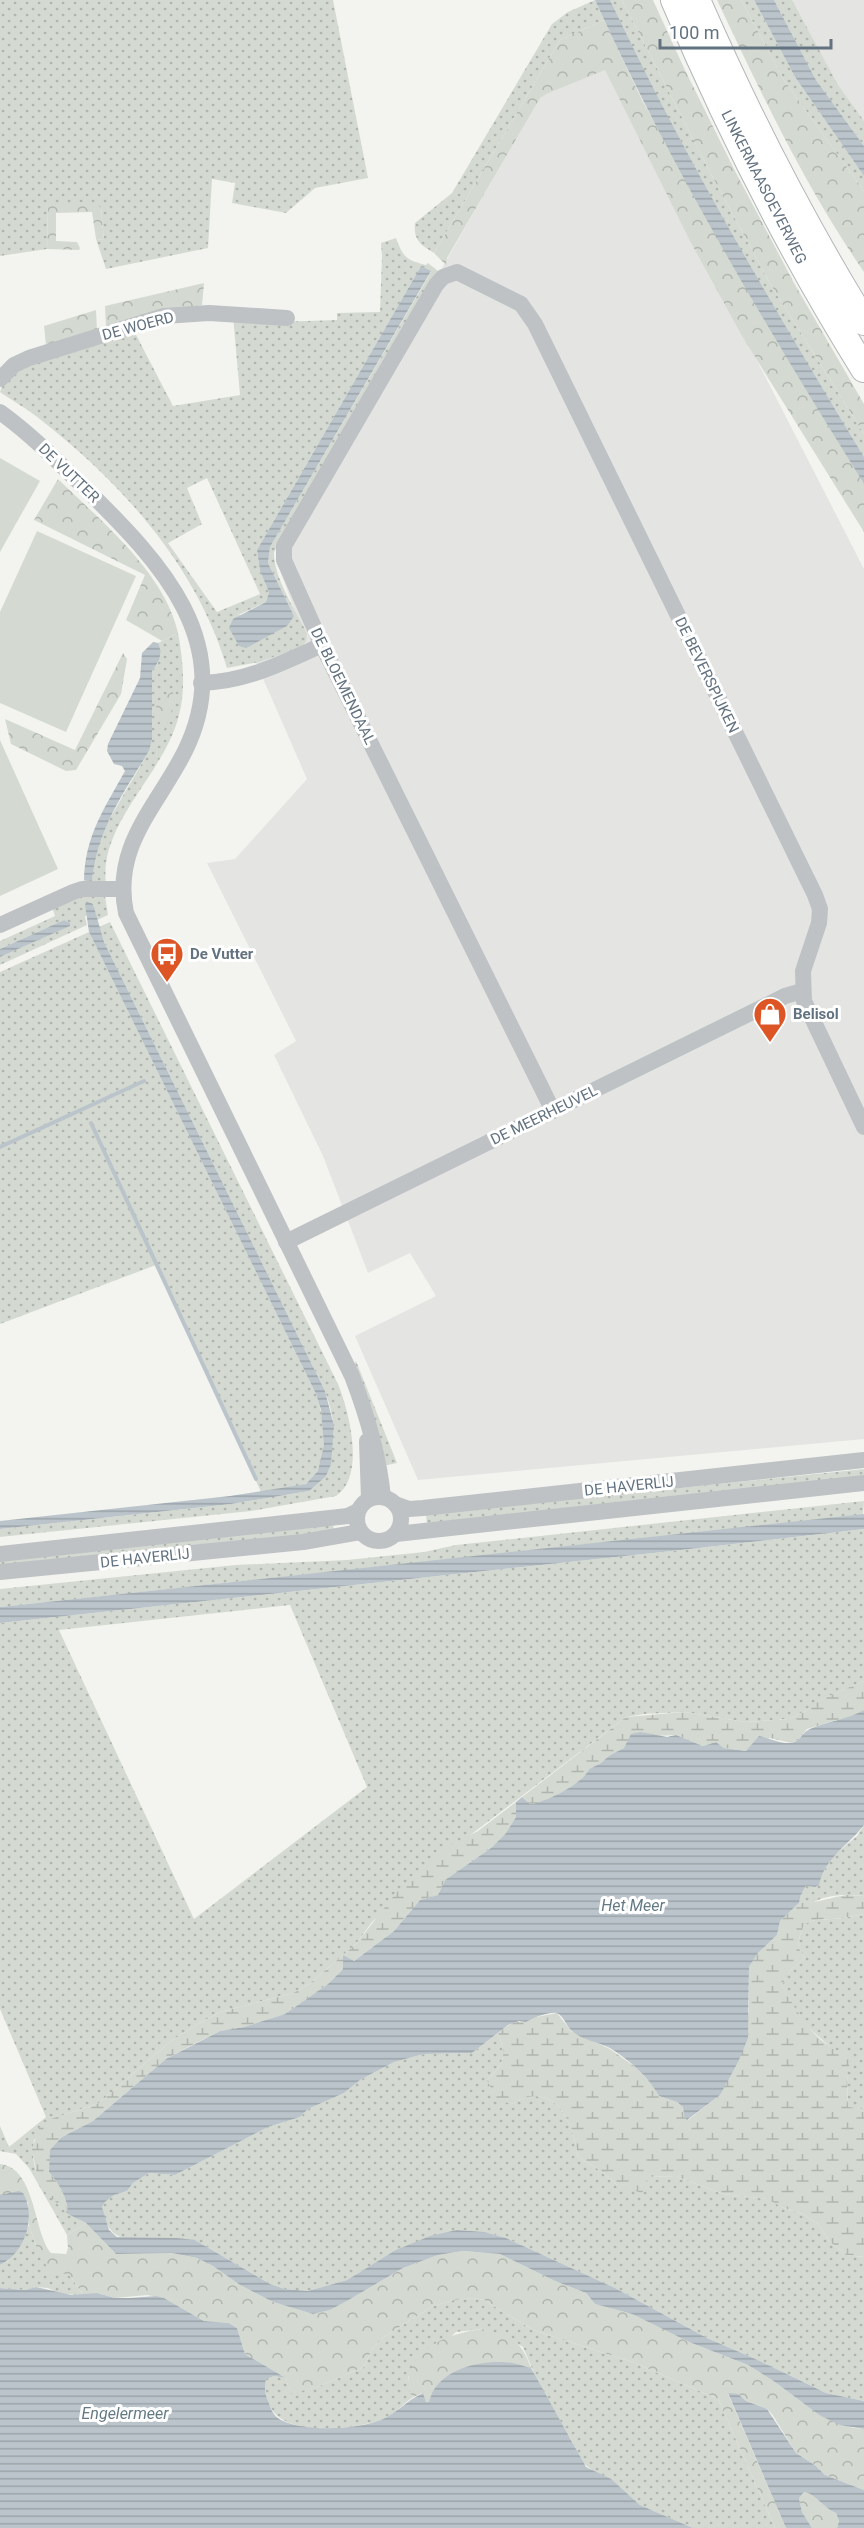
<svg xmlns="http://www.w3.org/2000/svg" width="864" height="2528" viewBox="0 0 864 2528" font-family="Roboto,sans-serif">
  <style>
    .built { fill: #e4e5e3 }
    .grass { fill: url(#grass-dots); fill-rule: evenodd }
    .forest { fill: url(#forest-crowns) }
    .wetland { fill: url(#wetland-marsh) }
    .park { fill: #d4dad1 }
    .water { fill: url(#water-rules) }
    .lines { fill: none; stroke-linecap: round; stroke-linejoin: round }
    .stream { stroke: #bac4ca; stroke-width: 4 }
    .highway-casing { stroke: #b3b6b9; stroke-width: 28 }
    .minor { stroke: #bec2c5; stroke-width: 16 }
    .highway { stroke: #fff; stroke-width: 26 }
    .labels { text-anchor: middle; stroke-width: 6; stroke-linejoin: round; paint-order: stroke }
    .street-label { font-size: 15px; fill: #637280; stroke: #fff }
    .poi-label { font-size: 15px; font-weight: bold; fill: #637280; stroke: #fff; text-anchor: start }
    .water-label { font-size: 16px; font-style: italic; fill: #637a85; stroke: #fff }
  </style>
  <defs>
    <pattern id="grass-dots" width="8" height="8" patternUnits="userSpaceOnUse" patternTransform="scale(1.5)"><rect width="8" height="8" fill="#d4dad1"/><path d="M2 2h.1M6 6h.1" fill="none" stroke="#b0b5af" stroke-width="1.8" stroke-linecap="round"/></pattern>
    <pattern id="forest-crowns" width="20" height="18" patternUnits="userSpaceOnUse" patternTransform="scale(1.5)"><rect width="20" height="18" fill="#d4dad1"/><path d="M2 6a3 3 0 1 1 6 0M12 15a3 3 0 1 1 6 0" fill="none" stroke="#b0b5af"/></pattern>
    <pattern id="wetland-marsh" width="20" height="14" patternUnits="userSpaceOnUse" patternTransform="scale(1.5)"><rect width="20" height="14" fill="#d4dad1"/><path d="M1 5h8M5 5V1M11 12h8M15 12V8" fill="none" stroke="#b0b5af"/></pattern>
    <pattern id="water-rules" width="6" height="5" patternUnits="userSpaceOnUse" patternTransform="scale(1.5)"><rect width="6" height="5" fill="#bac4ca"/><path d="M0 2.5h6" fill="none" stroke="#9ba4a9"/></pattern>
  </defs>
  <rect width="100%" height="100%" fill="#f3f4ef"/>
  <g class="built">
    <path d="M787 0H864V133Z"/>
    <path d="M606 66 864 569V1439L418 1480 355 1336 436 1296 410 1253 368 1273 323 1156 274 1055 296 1041 207 863 235 859 307 779 254 658 307 645 276 559 547 84Z"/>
  </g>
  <g class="grass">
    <path d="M0 0H333L368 178 315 188 286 213 232 203 235 183 212 179 208 248 106 269 96 239 104 240 101 208 48 203 47 249 0 256Z"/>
    <path d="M595 0 604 20 560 40 434 253C420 245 413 239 415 223L452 193 552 24 568 12Z"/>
    <path d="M610 0H622L712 176 771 285 864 434V457L752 273 645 75Z"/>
    <path d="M741 0H754L795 77 864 176V191L784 80Z"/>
    <path d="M774 0H792L838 85 864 121V146L816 80Z"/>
    <path d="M396 238C403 257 406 260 426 265L428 263 438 271 274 552C273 576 296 612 307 633L306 642 302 647 259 662 227 668C197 567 123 484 41 420 29 410 13 401 0 392L4 381 23 364 134 331 173 406 240 395 233 316 277 322 337 320V313L380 312 382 256 381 243ZM421 266 431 272 270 547 268 563 294 616 238 615 266 602 269 592 260 571 257 550ZM207 478 260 594 217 612 168 543 202 524 187 488Z"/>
    <path d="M178 633C183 659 186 689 179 715 166 768 114 810 106 863 105 870 106 878 105 886L83 884 84 880H92L94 859 103 830 149 751 152 671 158 663V643Z"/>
    <path d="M105 896 108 915 97 920 93 904 85 917 87 925 0 965V957L69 926 70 923 64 920 0 949V941L55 916 52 907 75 897Z"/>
    <path d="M110 922 338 1384C349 1411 366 1476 336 1496L251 1511 0 1537V1529L231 1504 309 1491C332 1448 342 1440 325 1391L104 942 99 927Z"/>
    <path d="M89 932 316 1394C324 1417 333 1467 307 1483 296 1490 275 1490 261 1492L156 1265 0 1324V972Z"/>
    <path d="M356 1361 397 1463 383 1466 354 1365Z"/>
    <path d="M864 1469V1479L427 1525 426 1514Z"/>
    <path d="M864 1501 863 1515 0 1607V1589L236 1565 347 1560 424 1552 456 1545Z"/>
    <path d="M333 1523 334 1532 0 1568V1557Z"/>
    <path d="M864 1529V1681L816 1702 807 1710 789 1719 745 1722 684 1712 644 1714 626 1717 465 1839 372 1922 356 1944 309 1984 293 1993 220 2012 198 2024 171 2041 99 2103 63 2115 34 2140C28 2180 53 2206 86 2223L67 2235 29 2168 16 2154 0 2151V2126L9 2147 46 2117 0 2009V1623L672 1551ZM290 1605 367 1787 194 1919 59 1630Z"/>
    <path d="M864 1825V1896C852 1895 840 1894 828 1897 814 1900 817 1904 799 1903L801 1894 806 1886 815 1887 831 1858 857 1836Z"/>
    <path d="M864 1914V2109L848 2108 847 2073 836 2052 802 2022 782 1985 791 1970 805 1958 798 1947C802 1920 806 1920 831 1919 842 1919 853 1916 864 1914Z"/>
    <path d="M498 2033C507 2056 505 2063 487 2080L511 2104C517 2102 523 2098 529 2097 562 2090 575 2133 578 2157L598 2169 617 2185 649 2177 675 2176 723 2194 768 2199 784 2208 803 2214 819 2225 829 2241 846 2255 864 2257V2401L826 2393 760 2361 707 2338 615 2288 506 2238 485 2232 457 2230 370 2266 347 2280 308 2291 285 2289 270 2284 195 2240 125 2238C109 2235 105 2222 102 2207L105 2202 114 2195 127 2191 133 2183 149 2173 175 2175 268 2127 300 2117 308 2109 344 2093 360 2080 394 2062 424 2054 472 2053Z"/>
    <path d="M29 2225 36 2246 69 2274 83 2295 60 2294 48 2288 36 2287 25 2290 0 2288V2265L8 2261Z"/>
    <path d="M473 2298 484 2300 533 2330 635 2363 718 2399 775 2528H693L640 2505 611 2480 596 2473 583 2463 573 2443 539 2385 523 2347 506 2337 482 2329 456 2332 408 2377 412 2398C399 2407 394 2416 378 2421 348 2430 280 2438 268 2402 266 2393 264 2388 265 2379L274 2376 286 2378 290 2393 317 2387 364 2367 372 2349 382 2338 433 2306 454 2300Z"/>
  </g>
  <g class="forest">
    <path d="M622 0H653L684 68 735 171 794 283 864 404V434L771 285 712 176Z"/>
    <path d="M717 0H741L784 80 864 191V272C805 187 761 93 717 0Z"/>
    <path d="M604 20 642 100 754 302 864 484V532L742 336 690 241 605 70 546 94 540 98 447 258 446 265 434 253 560 40Z"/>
    <path d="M94 202 101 208 104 240 96 239 92 212 56 213V241L77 242 80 248 79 250 47 249 48 203Z"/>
    <path d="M204 283 202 305 106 327 105 306Z"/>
    <path d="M96 310 97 330 46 345 44 326Z"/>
    <path d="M58 479C101 521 165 573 178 633L162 641 126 620 145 575 34 520Z"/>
    <path d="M123 653 127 659 121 694 76 770 66 771 11 744 5 719 75 750Z"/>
    <path d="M173 690C174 706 171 719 162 733L156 706Z"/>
    <path d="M0 2164C36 2168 33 2231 51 2253L66 2254 68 2248 67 2235 86 2223 116 2254 172 2253 197 2258 213 2266 240 2285 273 2302 313 2314 330 2310 347 2301 403 2268 438 2255 463 2251 500 2254 555 2281 586 2293 595 2304 632 2314 689 2342 748 2365 775 2382 819 2415 853 2428 864 2429V2490L825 2475 816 2466 796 2453 772 2414 767 2409 746 2401 738 2394H728L786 2528H775L718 2399 635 2363 533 2330 484 2300 473 2298 454 2300 433 2306 382 2338 372 2349 364 2367 317 2387 290 2394 286 2378 245 2354 237 2328 229 2323 204 2321 164 2298 147 2295 115 2298 97 2293 83 2295 69 2274 50 2273 36 2246 29 2225 28 2202 0 2195Z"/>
    <path d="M482 2329C511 2338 520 2337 531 2368L504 2362 431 2395 430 2402H426L422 2393 412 2398C410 2391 407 2381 409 2375 418 2344 453 2333 482 2329Z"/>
    <path d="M804 2492C816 2494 822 2507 836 2513L839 2521 837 2528H812L802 2512 799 2498Z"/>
  </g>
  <g class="wetland">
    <path d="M864 1681V1710L850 1718 833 1721 807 1729 798 1740 791 1743 770 1738 754 1744 746 1751 724 1748 716 1742 703 1746 676 1735 655 1736 641 1732 624 1748 610 1755 601 1763 589 1769C583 1784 546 1803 530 1804L522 1797 626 1717 684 1712 745 1722 789 1719 807 1710 815 1702Z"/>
    <path d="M516 1802V1817L506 1833 491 1848 445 1880 438 1895 420 1900 394 1931 343 1969 328 1984 285 2014 244 2027 220 2031 192 2045 166 2059 93 2121 62 2137 49 2172C60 2186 67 2196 68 2214L43 2190 38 2181 32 2149 39 2128 48 2120 99 2103 171 2041 198 2024 220 2012 293 1993 309 1984 356 1944 400 1888 419 1871 447 1847 478 1831Z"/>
    <path d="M847 1895 864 1896V1914C853 1916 842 1919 831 1919 806 1920 802 1920 798 1947L805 1958 791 1970 782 1985C799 2015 816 2048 852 2055L847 2073 848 2107 864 2109V2257L846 2255 829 2241 819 2225 803 2214 784 2208 767 2199 723 2194 675 2176 649 2177 642 2193 617 2185 598 2169 578 2157C575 2133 562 2090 529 2097 523 2098 517 2102 511 2104L496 2099 487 2080C505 2063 507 2056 498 2033 507 2026 514 2020 526 2022L531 2018 557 2013 571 2031 610 2049 638 2069 654 2087 659 2096 677 2102 683 2107 684 2116 688 2120 720 2095 749 2013V1967L758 1953 777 1935 780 1921 799 1903C816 1904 830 1897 847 1895Z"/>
  </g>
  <g class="park">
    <path d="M0 458 40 481 0 552Z"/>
    <path d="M37 531 136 576 66 732 0 703V612Z"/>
    <path d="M0 740 58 869 0 896Z"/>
  </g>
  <g class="water">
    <path d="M595 0H610C685 159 773 307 864 457V484C767 328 671 168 595 0Z"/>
    <path d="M754 0H774L816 80 864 146V176L795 77Z"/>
    <path d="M421 266 431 271 270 547 268 563 294 616 287 626 246 648 239 646 229 628 233 619 266 602 269 592 260 571 257 550Z"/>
    <path d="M153 642 158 643C163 654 159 662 152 671V739L149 751C123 794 97 829 92 881L84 880C85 836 104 809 125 771L122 766 114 764 107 751 108 744 140 678 142 653Z"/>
    <path d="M88 902 93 904 104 942 325 1391 334 1426 331 1464 326 1476 309 1491 231 1504 0 1529V1521L230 1496 306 1484 318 1471 324 1445 321 1410 316 1394 89 932 85 904Z"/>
    <path d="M64 920 70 923V926L0 957V949Z"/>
    <path d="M864 1514V1529L672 1551 0 1623V1607Z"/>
    <path d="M864 1710V1825C848 1846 825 1857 819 1885L815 1887 806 1886 801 1894 799 1903 780 1921 777 1935 758 1953 749 1967 748 2038 738 2062 720 2095 687 2120 684 2116 683 2107 677 2102 659 2096C649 2077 628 2059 610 2048 598 2042 582 2040 572 2031 566 2026 564 2016 557 2013 550 2011 532 2018 526 2022L519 2021 508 2025 472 2053 424 2054 394 2062 360 2080 344 2093 308 2109 300 2117 268 2127 175 2175 149 2173 133 2183 127 2191 114 2195 105 2202 102 2207 109 2230 117 2237 177 2238 195 2240 270 2284 285 2289 308 2291 347 2280 396 2250 430 2236 457 2230 485 2232 506 2238 615 2288 707 2338 760 2361 826 2393 864 2401V2429L840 2425 819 2415 775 2382 748 2365 689 2342 632 2314 595 2304 586 2293 555 2281 500 2254 463 2251 438 2255 403 2268 347 2301 330 2310 313 2314 273 2302 240 2285 213 2266 197 2258 172 2253 116 2254 86 2223 68 2214C67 2196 60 2186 49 2172L50 2150 62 2137 93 2121 166 2059 220 2031 244 2027 285 2014 328 1984 343 1969V1955L354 1961 394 1931 420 1900 438 1895 445 1880 491 1848 506 1833 516 1817V1802L522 1797 530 1804C545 1803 584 1783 589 1769L601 1763 610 1755 624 1748 631 1734 641 1732 667 1737 676 1735 703 1746 716 1742 724 1748 746 1751 759 1736C769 1738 781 1744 791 1743 801 1741 802 1732 810 1729 828 1721 847 1720 864 1710Z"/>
    <path d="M19 2191 23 2193C37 2216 25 2253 0 2265V2195Z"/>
    <path d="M36 2287 71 2295 97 2293 115 2298H130L156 2296 164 2298 204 2321 229 2323 237 2328 245 2354 286 2378 274 2376 266 2379C264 2388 265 2393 268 2401 271 2409 273 2416 281 2420 305 2432 355 2430 381 2420 397 2413 406 2401 423 2393L426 2402H429C436 2371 475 2361 503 2362 512 2362 522 2366 531 2368L586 2467 611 2479 640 2505 693 2528H0V2288L25 2290Z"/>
    <path d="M728 2393 738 2394 746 2401 767 2409 796 2453 816 2466 825 2475 864 2490V2528H837L839 2521 836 2513C822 2507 816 2494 804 2492L799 2498 802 2512 812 2528H786Z"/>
  </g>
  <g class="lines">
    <g class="stream">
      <path d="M91 1123 256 1479"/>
      <path d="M0 1147 144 1081"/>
    </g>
    <defs>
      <g id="highway">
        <path d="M674 0C728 127 791 252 864 369"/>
        <path d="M697 0C745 110 801 220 864 322"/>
      </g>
    </defs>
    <use href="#highway" class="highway-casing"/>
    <g class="minor">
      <path d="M0 379 14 365 29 358 164 316 209 313 287 318"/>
      <path d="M0 412C32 435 60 464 88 491 160 562 238 643 185 751 157 807 112 846 126 913L352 1376C367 1415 379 1456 383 1497"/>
      <path d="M201 683C245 682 283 663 322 645"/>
      <path d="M0 925 73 892 82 889H122"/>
      <path d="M553 1111 322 645 284 560V546L436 285 443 277 457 272 521 304 535 324 815 895 820 909 819 923 803 971 804 1001 864 1127"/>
      <path d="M286 1242 785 996 802 991"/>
      <path d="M367 1441 369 1499"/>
      <circle cx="379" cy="1519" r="22"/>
      <path d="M395 1504 409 1509 423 1508 864 1460"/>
      <path d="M396 1534 864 1483"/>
      <path d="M0 1554 348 1516 358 1511"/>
      <path d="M0 1572 303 1542 360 1532"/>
    </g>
    <use href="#highway" class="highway"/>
  </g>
  <defs>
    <symbol id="bus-pin" viewBox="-11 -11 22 30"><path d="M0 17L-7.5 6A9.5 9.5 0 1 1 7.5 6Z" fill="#dd5425" stroke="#fff"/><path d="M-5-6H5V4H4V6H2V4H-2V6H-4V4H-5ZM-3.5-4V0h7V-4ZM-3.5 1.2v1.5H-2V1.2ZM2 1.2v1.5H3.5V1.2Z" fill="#fff"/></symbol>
    <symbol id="shop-pin" viewBox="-11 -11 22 30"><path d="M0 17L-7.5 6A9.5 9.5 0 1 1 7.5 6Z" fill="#dd5425" stroke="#fff"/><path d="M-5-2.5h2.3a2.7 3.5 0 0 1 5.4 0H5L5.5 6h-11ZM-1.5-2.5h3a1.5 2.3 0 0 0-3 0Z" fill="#fff"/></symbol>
  </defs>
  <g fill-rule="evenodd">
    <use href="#bus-pin" x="148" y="935" width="38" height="52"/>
    <use href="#shop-pin" x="751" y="995" width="38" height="52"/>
  </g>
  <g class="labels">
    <g class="street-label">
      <text transform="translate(764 187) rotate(63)" y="5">LINKERMAASOEVERWEG</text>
      <text transform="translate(138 326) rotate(-15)" y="5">DE WOERD</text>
      <text transform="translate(69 473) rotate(44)" y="5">DE VUTTER</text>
      <text transform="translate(707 675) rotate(64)" y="5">DE BEVERSPIJKEN</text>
      <text transform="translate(343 686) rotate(64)" y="5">DE BLOEMENDAAL</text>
      <text transform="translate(544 1115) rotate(-26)" y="5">DE MEERHEUVEL</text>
      <text transform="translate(629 1486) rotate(-6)" y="5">DE HAVERLIJ</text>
      <text transform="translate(145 1558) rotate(-6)" y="5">DE HAVERLIJ</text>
    </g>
    <g class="poi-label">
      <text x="190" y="959">De Vutter</text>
      <text x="793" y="1019">Belisol</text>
    </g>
    <g class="water-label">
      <text x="633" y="1911">Het Meer</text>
      <text x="125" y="2419">Engelermeer</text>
    </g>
  </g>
  <path d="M660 39v9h171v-9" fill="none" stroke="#637280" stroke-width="3"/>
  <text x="669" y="39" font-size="18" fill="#637280" stroke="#ffffff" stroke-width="4.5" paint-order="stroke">100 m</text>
</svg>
